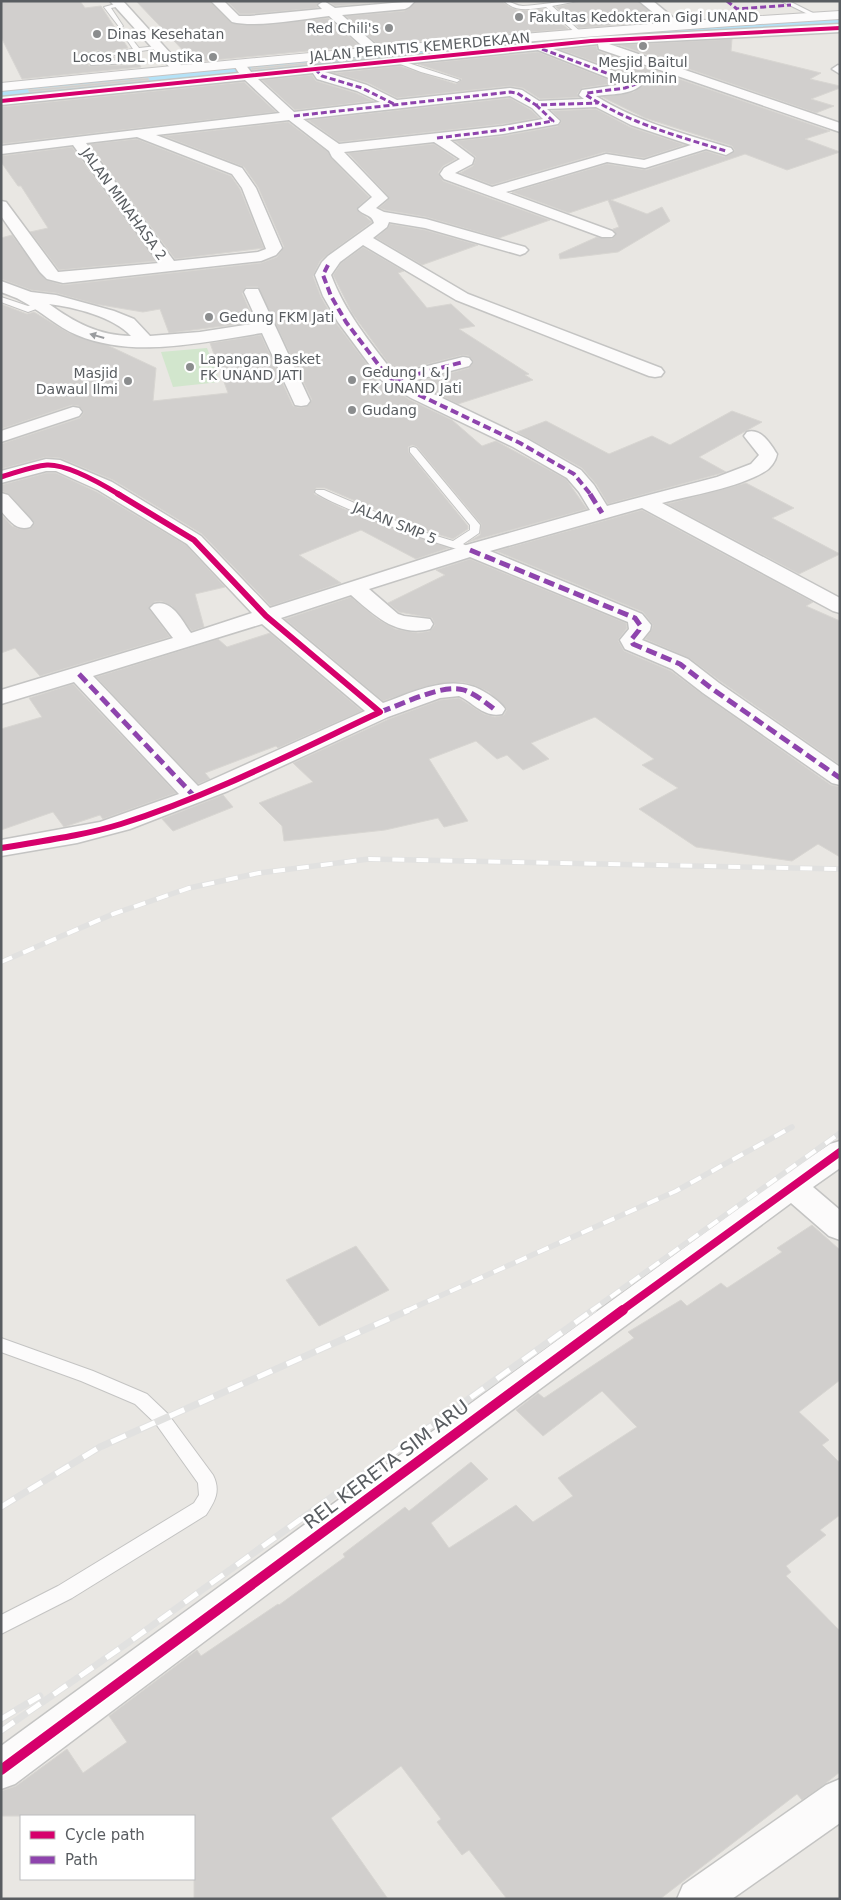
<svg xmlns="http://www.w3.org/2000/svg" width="841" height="1900" viewBox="0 0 841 1900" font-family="'DejaVu Sans',sans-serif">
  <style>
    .green { fill: #d2e6cd }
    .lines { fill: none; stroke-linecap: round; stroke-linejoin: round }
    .canal { fill: #b4e2f7; fill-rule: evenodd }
    .building { fill: #d1cfcd; stroke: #d8d6d2 }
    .lane-casing { stroke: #c4c4c3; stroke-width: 2 }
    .street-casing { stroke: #c4c4c3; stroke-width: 3 }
    .secondary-casing { stroke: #c5c4c3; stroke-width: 2 }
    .lane { fill: #fcfbfb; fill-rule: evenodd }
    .street { fill: #fcfbfb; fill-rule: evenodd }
    .secondary { fill: #fcfbfb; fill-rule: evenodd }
    .rail-far1-casing { stroke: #e1e1e0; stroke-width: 5.5 }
    .rail-casing { stroke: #e1e1e0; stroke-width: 7 }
    .rail-far1 { stroke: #fff; stroke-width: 4; stroke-dasharray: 12; stroke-linecap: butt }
    .rail { stroke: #fff; stroke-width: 5; stroke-dasharray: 16; stroke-linecap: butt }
    .quiet-far2 { stroke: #8e44ad; stroke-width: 3; stroke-dasharray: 6 3; stroke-linecap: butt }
    .quiet-far1 { stroke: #8e44ad; stroke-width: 4; stroke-dasharray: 8 4; stroke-linecap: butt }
    .quiet { stroke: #8e44ad; stroke-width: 5; stroke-dasharray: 11 5; stroke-linecap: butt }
    .cycleway-far4-casing { stroke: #fff; stroke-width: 5.5 }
    .cycleway-far3-casing { stroke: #fff; stroke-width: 7 }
    .cycleway-far2-casing { stroke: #fff; stroke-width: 9 }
    .cycleway-far1-casing { stroke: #fff; stroke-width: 11 }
    .cycleway-casing { stroke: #fff; stroke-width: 13 }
    .cycleway-far4 { stroke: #d6006c; stroke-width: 4 }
    .cycleway-far3 { stroke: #d6006c; stroke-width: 5 }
    .cycleway-far2 { stroke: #d6006c; stroke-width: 6 }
    .cycleway-far1 { stroke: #d6006c; stroke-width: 8 }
    .cycleway { stroke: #d6006c; stroke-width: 10 }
    .oneway { fill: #9a9c9f }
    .poi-dot { fill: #8b8d8e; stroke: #fff; stroke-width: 2 }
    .labels { text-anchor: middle; stroke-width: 5; stroke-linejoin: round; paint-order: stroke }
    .far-poi-label { font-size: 14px; fill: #595d61; stroke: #fff; text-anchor: start }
    .far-street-label { font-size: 14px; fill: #595d61; stroke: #fff }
    .near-street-label { font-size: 19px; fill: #595d61; stroke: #fff }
  </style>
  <rect width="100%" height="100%" fill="#e9e7e3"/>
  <path class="green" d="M207 348 220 382 173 387 161 352Z"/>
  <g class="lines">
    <path class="canal" d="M840 19V27L564 43 1 100V90L564 35Z"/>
  </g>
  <g class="building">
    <path d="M1 1H80L85 8 101 6 128 48 111 51 109 53 114 57 127 55 128 57 96 60V58L101 57 104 54 98 50 84 55 89 66 132 65 137 61 141 67 22 79 1 37Z"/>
    <path d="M136 1H209L231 23 242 25H267L328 18 360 46 194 62Z"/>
    <path d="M227 1H320L316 5 318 8 250 14H240Z"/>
    <path d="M328 1H391L335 6Z"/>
    <path d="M417 1H502L508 6 519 11 545 9 568 29 378 45 346 16 405 11Z"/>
    <path d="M580 1H637L661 21 579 28 556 7Z"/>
    <path d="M732 39 731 51 821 73 810 79 840 86V88L811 99 834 106 816 113 619 45Z"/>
    <path d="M596 46 598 51 830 131 805 139 840 152 787 170 745 154 611 200 647 214 662 207 670 221 618 252 560 259 559 254 597 237 612 239 616 235 613 229 619 227 608 200 569 213 512 192 607 164 646 170 706 151 725 157 735 151 732 146 645 118 602 97 634 92 644 83 642 79 561 50Z"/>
    <path d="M538 52 617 83 582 88 577 94 579 97 540 99 523 88 510 86 397 98 368 83 334 73 400 66 456 84 462 79 418 64Z"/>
    <path d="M413 53 252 70 251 68 316 62Z"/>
    <path d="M312 75 316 81 356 93 373 101 295 110 262 80Z"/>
    <path d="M148 78 149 80 30 92 28 90Z"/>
    <path d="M244 82 276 112 1 144V107Z"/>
    <path d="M510 98 531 110 539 118 503 124 339 142 308 120Z"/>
    <path d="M596 109 630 127 685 145 644 158 605 152 492 185 460 173 473 166 476 157 455 141 503 136 558 126 562 121 552 111Z"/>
    <path d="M288 122 328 152 331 158 369 197 356 209 372 222 327 255 320 261 313 276 321 297 336 323 380 381 410 400 452 420 482 446 496 441 566 479 587 509 468 542 480 535 481 524 417 447 412 445 408 447 409 453 468 526V529L453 539 421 529 325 488H316L314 494 342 508 449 548 416 559 361 530 299 555 341 583 271 606 202 534 113 480 60 458 46 457 1 469V444L80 418 84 412 79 406 72 405 1 429V304L27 314 34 312 69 333 107 345 156 368 153 401 228 393 210 343 261 335 293 406 301 408 308 406 312 400 258 287H246L242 293 255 322 169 333 160 309 143 312 95 304 56 293 31 290 1 279V238L12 235 46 280 63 285 261 263 277 257 284 247 258 187 244 167 164 136Z"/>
    <path d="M137 139 231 176 240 189 264 248 175 259 89 144Z"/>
    <path d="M434 144 456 159 443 166 438 173 443 181 550 220 499 238 426 217 385 210 379 208 389 199V197L348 153Z"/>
    <path d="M72 147 156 261 59 270 30 232 48 228 21 186H18L1 162V156Z"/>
    <path d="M390 224 425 230 478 245 422 265 376 238 388 228Z"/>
    <path d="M363 247 404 271 398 273 427 308 451 304 475 326 459 329 529 374 525 375 533 380 458 404 414 383 469 368 474 362 469 356 463 355 396 372 394 371 352 313 333 275 341 263Z"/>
    <path d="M732 411 762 422 699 457 726 472 608 504 596 484 582 468 517 432 546 421 609 454 652 436 670 445Z"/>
    <path d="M46 473H56L97 492 186 545 225 587 195 594 204 627 192 631 172 606 161 601 154 602 149 609 170 637 40 676 15 648 1 653V514L12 526 20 529H30L35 523 9 494 1 491V485Z"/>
    <path d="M746 483 794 508 772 518 840 554 799 574 667 504Z"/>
    <path d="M642 510 813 602 806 606 840 621V765L720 681 689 658 645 639 651 631 653 625 643 612 496 551Z"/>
    <path d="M470 559 626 623 627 628 618 640 624 651 671 671 702 694 831 785 840 787V857L818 844 792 861 696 847 639 809 678 788 642 765 654 759 595 717 531 743 549 759 523 770 507 755 497 759 476 741 429 759 468 821 444 827 438 818 385 830 284 841 282 826 259 803 313 782 293 763 389 719 440 700 459 698 484 714 495 717 504 715 507 709 489 692 476 686 462 682 435 684 383 701 285 619 351 597 376 618 395 629 418 633 430 631 435 625 432 618 399 612 388 603 445 575 436 570Z"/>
    <path d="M270 633 362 711 278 748 276 746 205 773 210 779 198 784 96 677 218 639 227 647Z"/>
    <path d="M73 684 176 793 103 819 100 815 64 827 53 812 1 830V729L42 717 29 698Z"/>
    <path d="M223 795 233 807 173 831 162 819Z"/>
    <path d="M812 1225 840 1250V1380L799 1412 829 1440 822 1445 840 1463V1515L820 1530 826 1535 786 1566 791 1572 786 1576 840 1631V1772L821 1787 802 1800 797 1794 660 1899H507L469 1850 462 1855 437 1822 441 1819 401 1766 331 1818 388 1899H194V1816H1V1791L16 1786 67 1749 83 1773 127 1742 109 1716 197 1650 201 1656 278 1604 279 1605 345 1557 343 1554 405 1507 409 1511 471 1462 488 1479 431 1523 449 1548 516 1505 533 1522 573 1496 558 1478 637 1427 602 1391 543 1436 516 1410 538 1393 544 1398 634 1338 628 1332 681 1300 687 1306 721 1283 727 1288 782 1252 777 1248Z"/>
    <path d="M356 1246 389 1290 319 1326 286 1280Z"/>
  </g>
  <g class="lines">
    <defs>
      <g id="lane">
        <path d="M504 1C511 1 516 6 523 6 541 5 559 1 578 1L552 6 582 33 577 34 546 7C530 9 517 13 504 1Z"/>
        <path d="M781 1H789L821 17 816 18Z"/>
        <path d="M119 3 121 6 111 8 123 26 120 28 104 7Z"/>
        <path d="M124 29 139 48 158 46 161 48 134 52 137 59 132 63 91 65 86 56 99 52 102 54 101 55 93 57 95 62 131 59 128 53 114 55 111 53 133 49 121 31Z"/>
        <path d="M395 60H399L460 80 457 82 421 72 395 62Z"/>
        <path d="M1 297 28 306 51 299 55 302 28 312 1 302Z"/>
        <path d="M413 447 416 448 480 525 479 533 463 544 475 550 474 552C461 555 326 503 315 492L316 490H324L420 531 453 541 470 530V525L410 452V448Z"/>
        <path d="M1 1338 93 1371 147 1394 168 1414 213 1475C221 1491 215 1501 206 1515L72 1598 1 1634V1615L58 1586 194 1503 199 1495 198 1483 156 1424 135 1404 81 1381 1 1352Z"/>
      </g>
      <g id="street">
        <path d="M110 1H123L182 66 184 69 182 72H174Z"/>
        <path d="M211 1H224L239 16H250L322 9 318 5 324 1 335 8 415 1 409 7 405 9 342 15 378 47 380 50 374 54 370 53 329 16C302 19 257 28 232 22Z"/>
        <path d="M639 1H653L682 25 676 29 672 28Z"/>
        <path d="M840 24V32L609 44 840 123V132L599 49 598 44 553 49 641 81 642 84C633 95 610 94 596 96 637 122 685 134 731 148L733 151 726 155 706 149 645 168 607 162 506 192 612 231 615 234 612 237H602L444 179 440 174 444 168 460 159 434 142 344 152 388 198 376 208 384 212 426 219 525 247 528 250 525 253 520 255 425 228 389 222 387 227 373 238 468 294 661 368 664 372 661 376 655 377 649 376 456 300 363 245 340 262 331 275C345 312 369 341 393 372L396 374 463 357 469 358 472 362 469 366 409 382 527 439 581 470 594 485 607 506 717 477 751 464 759 455 744 436 747 432C761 428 770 443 777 454 776 461 770 469 764 472 737 488 692 495 662 503L840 598V613L833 611 642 508 490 551 642 614 651 625 650 630 642 640 688 659 719 683 840 767V785L832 783 703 693 672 669 625 649 620 640 629 629 628 622 470 557 369 589 398 614 404 616 430 619 433 624 430 629C396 637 374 615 351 595L281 618 383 703C416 691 455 671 488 694 494 698 501 703 505 709L502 714C484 718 474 703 459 696L440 698 388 717 228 791 130 829 77 843 1 856V840L100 822 179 794 74 682 1 704V690L173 638 150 608 154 604C172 599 181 619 191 633L252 613 187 544 98 490 56 471H46L1 483V471L46 459 60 460 112 482 201 536 270 608 463 546 590 510 579 492 567 478 513 447 411 398 381 380 338 322 323 296 315 275 322 262 328 256 374 223C372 214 362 215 358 209L372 197 332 157 329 151 289 120 156 135 242 168 256 188 282 248 276 255 261 261 63 283 47 279 40 272 1 216V201L6 202 58 272 159 263 73 145 1 154V146L280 113 245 80 1 105V97L239 73 235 67 241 63 245 64 251 72 591 37ZM538 50 624 84 582 90 579 95 584 99 539 101 522 90 510 88 397 100 367 85 325 72ZM313 73 317 79 357 91 380 102 294 112 258 79ZM510 96 532 108 543 119 503 126 339 144 303 119ZM596 107 631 125 691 145 644 160 606 154 492 187 455 173 472 164 474 158 450 140 503 134 558 124 560 121 547 109ZM137 137 232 174 242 188 266 249 258 252 174 261 86 143ZM262 624 365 711 198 786 93 676Z"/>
        <path d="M838 65 840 66V74L832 69Z"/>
        <path d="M1 281 31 292 56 295 114 311 134 319 150 336 200 332 258 323 244 292 246 289H258L310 401 307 405 301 406 295 405 262 333C203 342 134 359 77 335 57 327 41 311 22 301 16 297 8 295 1 292ZM49 304C74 307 114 317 131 336 99 336 74 322 49 304Z"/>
        <path d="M73 407 79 408 82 412 79 416 1 442V431Z"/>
        <path d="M1 493 8 495 30 519 33 523 30 527C16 531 10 521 1 511Z"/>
        <path d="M840 1141V1168L813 1187 840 1210V1240L829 1236 791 1203 536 1392 15 1784 1 1789V1746L780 1178 830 1144Z"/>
        <path d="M840 1779V1823L732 1899H677L683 1885 826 1785Z"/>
      </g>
      <path id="secondary" d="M840 11V19C560 36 281 63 1 91V83C281 55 560 28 840 11Z"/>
    </defs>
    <use href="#lane" class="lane-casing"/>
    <use href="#street" class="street-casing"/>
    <use href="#secondary" class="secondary-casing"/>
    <use href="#lane" class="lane"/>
    <use href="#street" class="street"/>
    <use href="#secondary" class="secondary"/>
    <defs>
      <g id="rail-far1">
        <path d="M1 962 113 914 189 888 259 873 369 859 840 869"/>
        <path d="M406 1311 676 1191 792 1127"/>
        <path d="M591 1311 840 1133"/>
      </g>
      <g id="rail">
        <path d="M1 1507 100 1447 409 1310"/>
        <path d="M1 1719 40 1696"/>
        <path d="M1 1731 132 1640 593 1310"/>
      </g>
    </defs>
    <use href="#rail-far1" class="rail-far1-casing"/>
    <use href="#rail" class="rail-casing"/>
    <use href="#rail-far1" class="rail-far1"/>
    <use href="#rail" class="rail"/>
    <g class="quiet-far2">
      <path d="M727 1 737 9 791 5"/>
      <path d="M542 49 636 84 625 88 587 93 586 95C629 123 677 136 726 151"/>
      <path d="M315 69 322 76 362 88 394 104"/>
      <path d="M294 116 510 92 517 93 536 105 598 103"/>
      <path d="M437 138 503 130 553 121 536 105"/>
    </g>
    <g class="quiet-far1">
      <path d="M328 265 323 275 331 296 346 322 387 376 417 394 520 443 574 474 591 495"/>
      <path d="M395 380 463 362"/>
    </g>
    <g class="quiet">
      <path d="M590 494 602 513"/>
      <path d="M470 550 635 618 640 625 639 630 631 640 633 644 680 664 711 688 840 778"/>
      <path d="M79 674 194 796"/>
      <path d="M380 712C401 705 443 683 464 690 475 694 485 702 494 709"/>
    </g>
    <defs>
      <path id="cycleway-far4" d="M1 101 591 41 840 28"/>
      <path id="cycleway-far3" d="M1 477C15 473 32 466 47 465 68 464 102 484 120 495"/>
      <path id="cycleway-far2" d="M1 848C41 841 82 836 121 824 210 796 295 752 380 712L266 616 194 540 118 494"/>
      <path id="cycleway-far1" d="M621 1311 840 1152"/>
      <path id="cycleway" d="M1 1770 623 1310"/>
    </defs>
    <use href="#cycleway-far4" class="cycleway-far4-casing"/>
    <use href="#cycleway-far3" class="cycleway-far3-casing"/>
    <use href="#cycleway-far2" class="cycleway-far2-casing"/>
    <use href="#cycleway-far1" class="cycleway-far1-casing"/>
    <use href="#cycleway" class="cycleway-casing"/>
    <use href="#cycleway-far4" class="cycleway-far4"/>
    <use href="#cycleway-far3" class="cycleway-far3"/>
    <use href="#cycleway-far2" class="cycleway-far2"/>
    <use href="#cycleway-far1" class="cycleway-far1"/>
    <use href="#cycleway" class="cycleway"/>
  </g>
  <defs><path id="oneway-solid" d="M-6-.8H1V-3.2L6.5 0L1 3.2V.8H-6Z" transform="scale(1.25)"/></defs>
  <use class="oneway" href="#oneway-solid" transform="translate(97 336) rotate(-164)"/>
  <g class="poi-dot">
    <circle cx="519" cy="17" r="5"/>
    <circle cx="389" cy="28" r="5"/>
    <circle cx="97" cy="34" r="5"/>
    <circle cx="643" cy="46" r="5"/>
    <circle cx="213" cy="57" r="5"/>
    <circle cx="209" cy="317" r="5"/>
    <circle cx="190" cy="367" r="5"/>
    <circle cx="352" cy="380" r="5"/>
    <circle cx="128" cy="381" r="5"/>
    <circle cx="352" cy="410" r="5"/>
  </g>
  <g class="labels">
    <g class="far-poi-label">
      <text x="529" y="22">Fakultas Kedokteran Gigi UNAND</text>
      <text x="379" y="33" text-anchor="end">Red Chili's</text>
      <text x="107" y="39">Dinas Kesehatan</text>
      <text x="203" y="62" text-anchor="end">Locos NBL Mustika</text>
      <text x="643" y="67" text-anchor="middle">Mesjid Baitul<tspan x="643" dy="16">Mukminin</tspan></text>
      <text x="219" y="322">Gedung FKM Jati</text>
      <text x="200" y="364">Lapangan Basket<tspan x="200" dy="16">FK UNAND JATI</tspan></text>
      <text x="362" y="377">Gedung I &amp; J<tspan x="362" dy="16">FK UNAND Jati</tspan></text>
      <text x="118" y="378" text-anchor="end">Masjid<tspan x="118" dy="16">Dawaul Ilmi</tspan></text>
      <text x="362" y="415">Gudang</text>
    </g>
    <g class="far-street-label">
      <text transform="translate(420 47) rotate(-5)" y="5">JALAN PERINTIS KEMERDEKAAN</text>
      <text transform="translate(124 204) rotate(54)" y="5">JALAN MINAHASA 2</text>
      <text transform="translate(395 523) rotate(22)" y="5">JALAN SMP 5</text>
    </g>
    <g class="near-street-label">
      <text transform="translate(386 1464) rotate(-37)" y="7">REL KERETA SIM ARU</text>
    </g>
  </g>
  <rect width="841" height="1900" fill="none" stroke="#595d61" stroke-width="5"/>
  <rect x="20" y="1815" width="175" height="65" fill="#ffffff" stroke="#bdbec0"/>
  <rect x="30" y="1831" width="25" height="8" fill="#d6006c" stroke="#bdbec0"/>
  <text x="65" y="1840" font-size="15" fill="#595d61">Cycle path</text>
  <rect x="30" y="1856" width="25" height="8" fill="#8e44ad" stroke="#bdbec0"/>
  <text x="65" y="1865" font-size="15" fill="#595d61">Path</text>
</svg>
